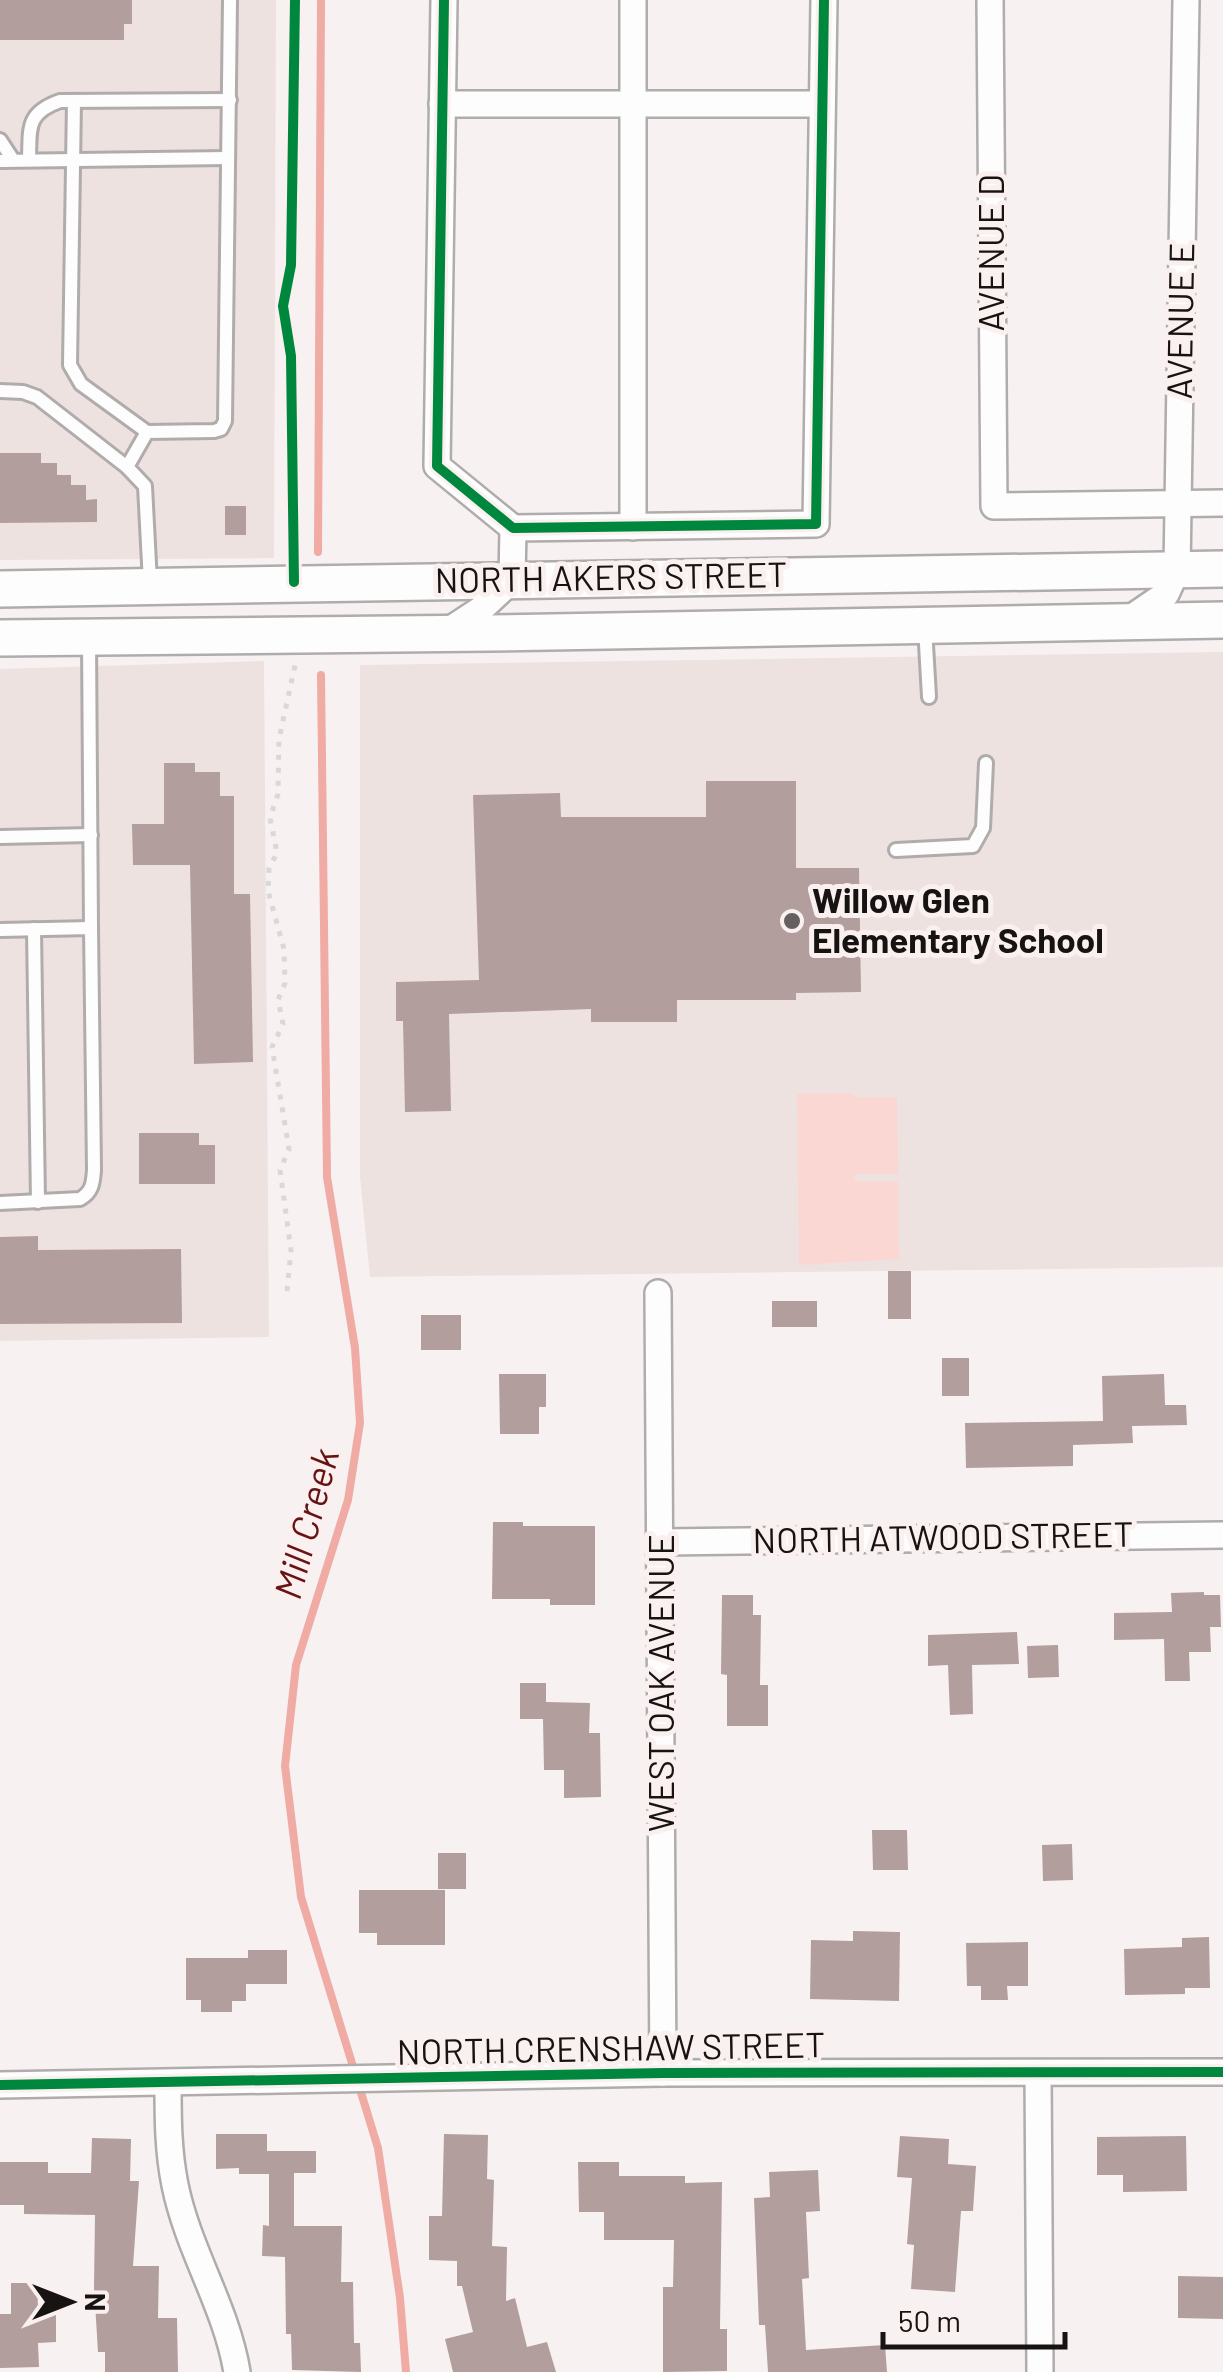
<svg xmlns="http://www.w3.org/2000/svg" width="1223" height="2372" viewBox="0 0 1223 2372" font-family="Barlow,sans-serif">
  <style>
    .built { fill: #eee2e0 }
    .green { fill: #fbd7d3 }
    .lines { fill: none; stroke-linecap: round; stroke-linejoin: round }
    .stream { stroke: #efaba4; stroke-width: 8 }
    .building { fill: #b19e9d }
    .service-casing { stroke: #b0acac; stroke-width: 18 }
    .minor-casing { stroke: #b0acac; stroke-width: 30 }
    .secondary-casing { stroke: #b0acac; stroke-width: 40 }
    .path { stroke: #d9d8d8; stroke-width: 5; stroke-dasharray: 5 8; stroke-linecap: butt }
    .service { stroke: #fefdfd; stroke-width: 12 }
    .minor { stroke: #fefdfd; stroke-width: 25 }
    .secondary { stroke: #fefdfd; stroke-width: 35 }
    .cycleway-casing { stroke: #f9f0ef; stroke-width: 16 }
    .cycleway { stroke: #00873e; stroke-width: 10 }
    .poi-dot { fill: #656160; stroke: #f9f0ef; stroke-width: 4 }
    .labels { text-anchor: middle; stroke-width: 10; stroke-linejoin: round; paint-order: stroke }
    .street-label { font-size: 35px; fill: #161312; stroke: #f9f0ef }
    .poi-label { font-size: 35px; font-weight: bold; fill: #161312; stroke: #f9f0ef; text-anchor: start }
    .water-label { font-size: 38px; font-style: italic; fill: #681313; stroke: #f9f0ef }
  </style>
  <rect width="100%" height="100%" fill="#f7f2f1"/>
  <g class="built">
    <path d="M0 0H276L274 558 0 560Z"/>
    <path d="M1223 652V1267L370 1277 360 1177V665Z"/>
    <path d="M264 661 269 1337 0 1341V669Z"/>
  </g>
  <path class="green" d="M853 1093 854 1097H897L898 1174H855L854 1181 898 1182 899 1259 799 1265 797 1094Z"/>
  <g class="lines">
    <g class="stream">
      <path d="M318 552 321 0"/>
      <path d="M321 675 327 1177 355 1348 360 1423 348 1500 296 1665 285 1766 301 1897 378 2148 400 2298 406 2372"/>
    </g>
  </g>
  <g class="building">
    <path d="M0 0H132V24H124V40H0Z"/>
    <path d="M0 453H41V463H57V475H71V485H86V500L97 499V522L0 523Z"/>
    <rect x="225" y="506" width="21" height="29"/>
    <path d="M164 763H195V772H220V796H234V894H250L253 1062 194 1064 190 865H133L132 824H164Z"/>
    <path d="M706 781H796V868H859L861 992 796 993V1000H677V1022H591V1009L449 1014 451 1111 405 1112 403 1021H396V982L479 980 473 795 560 793 561 817H706Z"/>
    <path d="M139 1133H199V1145H215V1184H139Z"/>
    <path d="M38 1236V1250L181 1249 182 1323 0 1324V1237Z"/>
    <rect x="888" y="1271" width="23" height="48"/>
    <rect x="772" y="1301" width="45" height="26"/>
    <rect x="421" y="1315" width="40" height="35"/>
    <rect x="942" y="1358" width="27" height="38"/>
    <path d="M499 1374H546V1407H539V1434H500Z"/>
    <path d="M1164 1374 1165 1405H1186L1187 1425 1132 1426 1133 1443 1073 1445V1466L966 1468 965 1423 1103 1421 1102 1376Z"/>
    <path d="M493 1522H523V1526H595V1605H550V1599H492Z"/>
    <path d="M1204 1592V1595H1220L1221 1627H1210L1211 1652H1189L1190 1681H1165L1164 1639 1114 1640V1613L1172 1612 1171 1593Z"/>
    <path d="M722 1595H753V1615H761L760 1685H768V1726H727V1675L721 1674Z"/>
    <path d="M1017 1632 1019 1664 972 1665 973 1714 950 1715 948 1665 928 1666V1635Z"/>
    <path d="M1058 1645 1059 1677 1028 1678 1027 1646Z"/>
    <path d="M520 1683H546V1702L590 1703 589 1733H600L601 1797 564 1798V1770H544L543 1719H520Z"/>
    <path d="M872 1830H907L908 1870H873Z"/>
    <path d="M1072 1844 1073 1880 1043 1881 1042 1845Z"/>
    <rect x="438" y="1853" width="28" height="36"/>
    <path d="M359 1890H445V1945H377V1933H359Z"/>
    <path d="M853 1931 900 1932 899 2001 810 1999 811 1940 853 1941Z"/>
    <path d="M1209 1937 1210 1988H1185V1994L1125 1995 1124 1949 1182 1947V1938Z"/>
    <path d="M1028 1942V1986H1007L1008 2000H981V1986H967L966 1943Z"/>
    <path d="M248 1950H287V1984H246V2001H232V2012H201V2000H186V1958H248Z"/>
    <path d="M216 2134H267V2151H316V2173H294V2226H342L341 2282H353L354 2343H360L361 2372 292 2370 291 2334H286L285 2257 262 2256 263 2225 269 2226V2174H239V2168L216 2169Z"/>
    <path d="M444 2134 488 2135 487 2179 494 2180 492 2246 507 2247 506 2301 515 2298 527 2347 547 2342 556 2372H453L445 2339 473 2332 462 2286H457V2261L429 2260V2216H442Z"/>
    <path d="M900 2136 949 2139 948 2164 976 2166 973 2211H961L955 2292 911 2289 914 2245 907 2244 912 2178 897 2177Z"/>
    <path d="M1186 2136 1187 2191 1123 2192V2175H1097V2137Z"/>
    <path d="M92 2138 131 2139 130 2181H139L133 2266H159L158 2318H177L178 2372H105V2352H98L94 2287 95 2215 24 2214V2205H0V2162H48V2173H91Z"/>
    <path d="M578 2162H619V2176H685V2183L722 2182 720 2329H727V2371L663 2372V2287H673L674 2240H604V2212H579Z"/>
    <path d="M818 2170 820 2211 806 2212 809 2278 802 2279 806 2350 885 2345 887 2372H768L765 2325H759L754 2198 770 2197 769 2172Z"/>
    <path d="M1178 2276 1223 2277V2319L1178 2318Z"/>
    <path d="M11 2283H37L38 2307H56V2342L38 2343 39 2367 0 2368V2314H11Z"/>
  </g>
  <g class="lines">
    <defs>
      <g id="service">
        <path d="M74 101 70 365 81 384 147 432"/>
        <path d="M0 140 13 160"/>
        <path d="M29 160C30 128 26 113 60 101L230 100"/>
        <path d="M0 161 228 158"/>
        <path d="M0 391 23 392 37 397 127 467"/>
        <path d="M150 583 145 486 127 467 147 432 214 431 221 429 225 421 230 0"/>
        <path d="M925 627 929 697"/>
        <path d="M89 640 91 928"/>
        <path d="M0 837 91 835"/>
        <path d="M896 850 973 846 983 828 986 763"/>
        <path d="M34 929 38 1202"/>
        <path d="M0 930 91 928 94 1170C93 1184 92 1192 80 1199L0 1203"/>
      </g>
      <g id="minor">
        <path d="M444 0 437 466 513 528 816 524 824 0"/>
        <path d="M633 0V527"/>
        <path d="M990 0 994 506 1223 503"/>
        <path d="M442 104H822"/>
        <path d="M1128 620 1166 594 1177 570 1186 0"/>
        <path d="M445 633 480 610 512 580 513 528"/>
        <path d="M658 1293 663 2073"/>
        <path d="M662 1542 1223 1535"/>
        <path d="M1038 2073 1040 2372"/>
        <path d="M168 2083C168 2117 168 2151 175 2185 188 2250 226 2306 237 2372"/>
        <path d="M0 2085 663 2073 1223 2072"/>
      </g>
      <g id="secondary">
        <path d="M0 589 1223 569"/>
        <path d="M0 638 489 633 1223 620"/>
      </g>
    </defs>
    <use href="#service" class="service-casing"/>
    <use href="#minor" class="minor-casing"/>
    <use href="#secondary" class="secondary-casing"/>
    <path class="path" d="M287 1291 291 1250 280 1170 289 1149 272 1047 283 1024 278 1000 285 983 284 949 268 891 269 868 277 853 270 818 278 794 279 739 296 661"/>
    <use href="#service" class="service"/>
    <use href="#minor" class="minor"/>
    <use href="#secondary" class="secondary"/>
    <defs>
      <g id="cycleway">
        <path d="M444 0 437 466 513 528 816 524 824 0"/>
        <path d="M294 582 291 356 283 306 291 265 295 0"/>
        <path d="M0 2085 663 2073 1223 2072"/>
      </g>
    </defs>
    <use href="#cycleway" class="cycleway-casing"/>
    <use href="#cycleway" class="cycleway"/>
  </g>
  <circle class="poi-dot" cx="792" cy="921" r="10"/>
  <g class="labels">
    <g class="street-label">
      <text transform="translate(992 253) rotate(-90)" y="12">AVENUE D</text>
      <text transform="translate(1181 321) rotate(-89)" y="12">AVENUE E</text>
      <text transform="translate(611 578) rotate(-1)" y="12">NORTH AKERS STREET</text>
      <text transform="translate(943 1538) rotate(-1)" y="12">NORTH ATWOOD STREET</text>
      <text transform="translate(662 1683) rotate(-90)" y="12">WEST OAK AVENUE</text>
      <text transform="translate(611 2049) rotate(-1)" y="12">NORTH CRENSHAW STREET</text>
    </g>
    <g class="poi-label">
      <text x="812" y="913">Willow Glen<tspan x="812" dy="40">Elementary School</tspan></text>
    </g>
    <g class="water-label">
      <text transform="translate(307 1524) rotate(-75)" y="13">Mill Creek</text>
    </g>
  </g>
  <g transform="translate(70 2302) rotate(90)" stroke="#f9f0ef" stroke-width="8" paint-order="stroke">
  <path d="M0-8L18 38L0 25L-18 38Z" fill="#161312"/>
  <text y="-15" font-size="28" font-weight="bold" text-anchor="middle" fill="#161312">N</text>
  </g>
  <path d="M883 2332v15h182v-15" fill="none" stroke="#161312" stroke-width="5"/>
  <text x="898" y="2332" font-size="30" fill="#161312" stroke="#f9f0ef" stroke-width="8" paint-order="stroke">50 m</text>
</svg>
